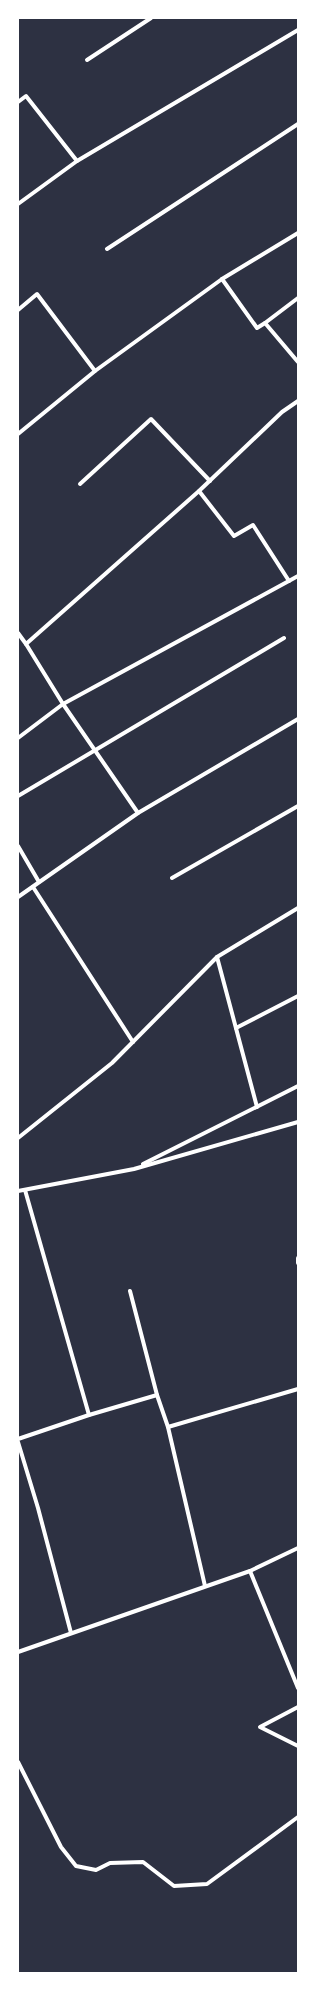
<svg xmlns="http://www.w3.org/2000/svg" width="316" height="1991" viewBox="0 0 316 1991" font-family="Karla,sans-serif">
  <style>
    .lines { fill: none; stroke-linecap: round; stroke-linejoin: round }
    .minor { stroke: #fff; stroke-width: 4 }
  </style>
  <rect width="100%" height="100%" fill="#2d3142"/>
  <g class="lines">
    <g class="minor">
      <path d="M87 60 151 18"/>
      <path d="M18 102 26 96 77 161"/>
      <path d="M18 204 77 161 298 30"/>
      <path d="M107 249 298 124"/>
      <path d="M222 279 257 328 265 323 298 362"/>
      <path d="M18 310 37 294 95 371"/>
      <path d="M265 323 298 298"/>
      <path d="M18 434 95 371 222 279 298 233"/>
      <path d="M80 484 151 419 210 481"/>
      <path d="M199 491 234 536 253 525 289 581"/>
      <path d="M18 633 26 644 199 491 282 412 298 401"/>
      <path d="M26 644 63 704 138 813"/>
      <path d="M18 738 63 704 298 576"/>
      <path d="M18 796 284 638"/>
      <path d="M18 846 39 882"/>
      <path d="M172 878 298 806"/>
      <path d="M33 887 133 1042"/>
      <path d="M18 897 138 813 298 719"/>
      <path d="M217 957 257 1107"/>
      <path d="M236 1028 298 996"/>
      <path d="M18 1138 112 1063 217 957 298 908"/>
      <path d="M143 1164 298 1086"/>
      <path d="M25 1190 89 1415"/>
      <path d="M18 1191 134 1169 298 1122"/>
      <path d="M298 1258V1263"/>
      <path d="M130 1291 157 1395 168 1427 205 1586"/>
      <path d="M168 1427 298 1389"/>
      <path d="M18 1439 89 1415 157 1395"/>
      <path d="M18 1442 38 1508 71 1633"/>
      <path d="M250 1571 298 1688"/>
      <path d="M18 1652 250 1571 298 1548"/>
      <path d="M298 1707 260 1727 298 1746"/>
      <path d="M18 1762 61 1847 76 1866 96 1870 110 1863 143 1862 174 1886 207 1884 298 1817"/>
    </g>
  </g>
  <rect width="316" height="1991" fill="none" stroke="#ffffff" stroke-width="38"/>
</svg>
